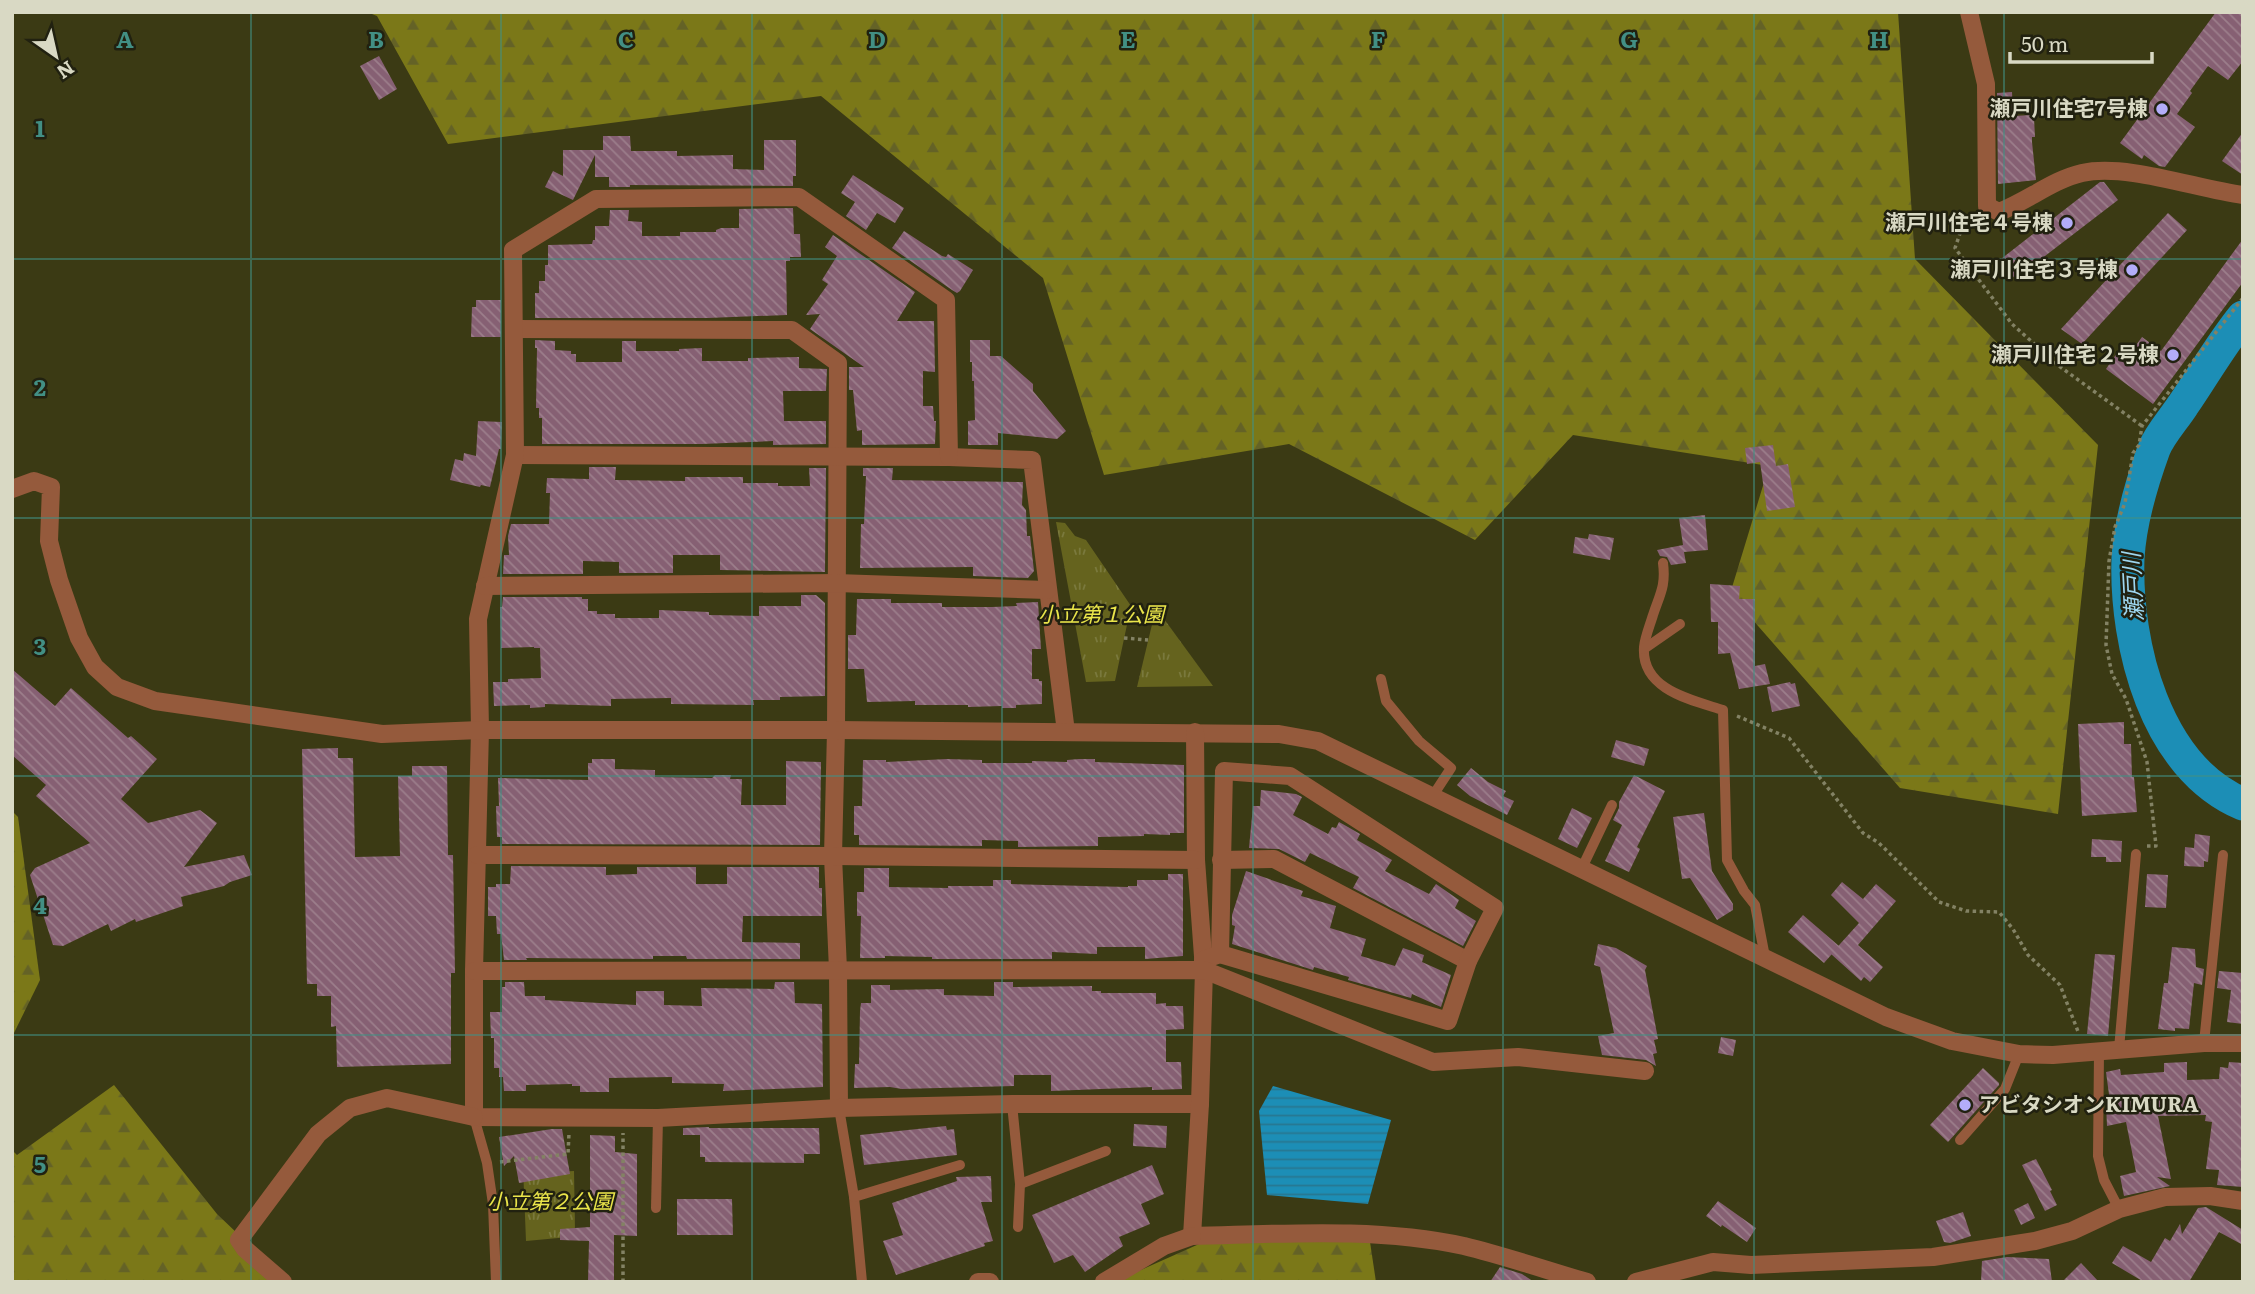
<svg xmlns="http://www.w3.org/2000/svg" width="2255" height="1294" viewBox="0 0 2255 1294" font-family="Literata,'Noto Sans JP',serif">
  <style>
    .forest { fill: url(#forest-firs) }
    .park { fill: url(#park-tufts) }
    .water { fill: url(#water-rules) }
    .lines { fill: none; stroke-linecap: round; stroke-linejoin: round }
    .river { stroke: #1c8eb6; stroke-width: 33 }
    .building { fill: url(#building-back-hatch) }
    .path { stroke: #838264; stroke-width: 3.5; stroke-dasharray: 3.5 3.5; stroke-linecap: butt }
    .lane { stroke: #955a3c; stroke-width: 10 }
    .street { stroke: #955a3c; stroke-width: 18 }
    .grid { fill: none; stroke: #428f84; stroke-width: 2; stroke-opacity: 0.55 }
    .poi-dot { fill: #b3adf9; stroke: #212110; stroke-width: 2.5 }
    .labels { text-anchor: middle; stroke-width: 5; stroke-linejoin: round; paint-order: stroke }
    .poi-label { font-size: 21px; font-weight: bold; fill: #d9d9c4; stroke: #212110; text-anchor: end }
    .park-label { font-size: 21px; font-style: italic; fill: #eae54a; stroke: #212110 }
    .water-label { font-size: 23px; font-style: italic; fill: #9ed6ef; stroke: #212110 }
    .grid-label { font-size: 23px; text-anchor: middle; font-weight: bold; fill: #428f84; stroke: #212110; stroke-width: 5; stroke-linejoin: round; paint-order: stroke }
  </style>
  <defs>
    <pattern id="forest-firs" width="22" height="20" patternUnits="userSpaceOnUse" patternTransform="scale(1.75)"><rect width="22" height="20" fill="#7b7818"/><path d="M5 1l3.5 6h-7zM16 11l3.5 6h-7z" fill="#646226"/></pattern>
    <pattern id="park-tufts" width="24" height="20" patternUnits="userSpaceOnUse" patternTransform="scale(1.75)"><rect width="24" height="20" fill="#65631e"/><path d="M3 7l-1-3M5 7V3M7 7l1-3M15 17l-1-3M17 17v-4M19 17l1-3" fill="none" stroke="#7a793d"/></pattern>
    <pattern id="water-rules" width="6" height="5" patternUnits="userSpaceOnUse" patternTransform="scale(1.75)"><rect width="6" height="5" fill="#1c8eb6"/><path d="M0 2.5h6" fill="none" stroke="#277791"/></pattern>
    <pattern id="building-back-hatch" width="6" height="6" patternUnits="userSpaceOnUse" patternTransform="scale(1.75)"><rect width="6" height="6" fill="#866073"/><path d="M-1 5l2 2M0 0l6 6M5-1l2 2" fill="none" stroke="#9c7e8b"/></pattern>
  </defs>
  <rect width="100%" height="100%" fill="#3b3a14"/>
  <g class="forest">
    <path d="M367 12H1898L1915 259 2098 445 2058 814 1900 788 1730 594 1769 466 1573 435 1475 540 1289 444 1104 475 1043 278 821 96 448 144 377 16Z"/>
    <path d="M12 811 18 817 40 980 12 1037Z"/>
    <path d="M114 1085 217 1214 288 1282H12V1150L17 1155Z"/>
    <path d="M1226 1232 1370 1242 1376 1282H1114Z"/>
  </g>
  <g class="park">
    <path d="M1056 522 1065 523 1075 536 1086 540 1131 606 1115 681 1086 682Z"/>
    <path d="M1156 608 1213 686 1137 687Z"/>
    <path d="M523 1166 556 1172 574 1171 575 1232 569 1237 526 1241Z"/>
  </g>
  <path class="water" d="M1273 1086 1391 1120 1368 1204 1267 1195 1259 1111Z"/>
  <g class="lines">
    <path class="river" d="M2243 317C2221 344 2203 376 2183 405 2174 419 2160 434 2154 449 2142 482 2130 523 2128 558 2125 644 2155 767 2243 804"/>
  </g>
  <g class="building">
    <path d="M2216 12H2243V61L2228 80 2208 66 2190 91 2192 93 2177 114 2195 127 2165 167 2159 166 2144 155 2142 159 2120 143Z"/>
    <path d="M379 56 397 89 379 100 360 66Z"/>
    <path d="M2012 92 2013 116 2032 115V118H2034L2035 137H2032V142L2036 180 1998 184 1997 93Z"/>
    <path d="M2243 132V175L2222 161Z"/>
    <path d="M603 136H630L631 151H677V156L733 155V169L764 170V140H796V176H793V186L630 185V187H609V177H595V155L573 200 545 187 553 171 563 176V150H603Z"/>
    <path d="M853 175 904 208 895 223 877 213 866 230 846 216 855 202 841 193Z"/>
    <path d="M2100 182H2104L2118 200 2015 279 2001 259Z"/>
    <path d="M793 208 794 234H800L801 257H790V261H786L787 315 708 318H535V293H539V281H545V265H548V245L592 244 593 240H595V226H609L610 210H629L628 221 642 222V236H680V232H716V230L721 228H739V209Z"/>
    <path d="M2168 213 2187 230 2082 344 2061 329Z"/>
    <path d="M904 231 942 256 946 257 948 254 973 270 960 291 957 293 952 290 892 248Z"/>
    <path d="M833 235 915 292 897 321H934L935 372 923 371V406H933L934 421H936L935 444 862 445V430L857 431 853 390H849V367H864L810 329 820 314 806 315 828 284 822 280 837 256 825 247Z"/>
    <path d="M2243 239V282L2153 404 2106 369 2117 353 2126 359 2142 337 2161 351Z"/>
    <path d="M476 300H501V337H471L472 307H476Z"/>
    <path d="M535 340 555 341V350L571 351V354H576V362H622V341H636V351H679V349L702 348V361H748V358L799 357V368L827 369 826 391H783L784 421H826V444L773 445V441L702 444H542V418H539V408H536L537 348H535Z"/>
    <path d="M970 340H990V356H1001L1033 384V391L1066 431 1057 439 998 433V445H968V421L975 420 974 381H972V362H970Z"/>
    <path d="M478 421 502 422 501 449H499L490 487 481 485 480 487 450 480 455 459 463 461 464 453 476 456Z"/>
    <path d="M1773 445 1776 466 1788 464 1795 507 1767 511 1760 462 1747 464 1745 448Z"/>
    <path d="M589 467H616L615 480 685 481V477H743V483H778V486H810L809 468H826L825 572 720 570V555H673V573H619V562L583 561V574H503L504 555H509L508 536 511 524H549L550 493H546L547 478 589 479Z"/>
    <path d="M863 468H893L892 480 1023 482 1022 505 1026 510 1027 536H1030L1034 571 1028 578 973 576V567L860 568 861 524H864L866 476H863Z"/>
    <path d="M1705 515 1708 550 1684 552 1686 563 1671 565 1667 557 1660 556 1657 550 1683 545 1679 518Z"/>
    <path d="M1589 534 1614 538 1610 560 1573 553 1575 537 1588 539Z"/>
    <path d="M1710 584 1740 586 1739 599H1755V666L1765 664 1770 684 1739 689 1730 653 1718 654V622H1711Z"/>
    <path d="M801 595H816L825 603V696L780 697V700H753L754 705 671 704V698L611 699V706L545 704V707L530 708V705L494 706 493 682H508V679L541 678 540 648H534V647L501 648 500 607H502L503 597H582V599H588V611H597V614H615V618H659V610L709 612V615L759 616V606H801Z"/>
    <path d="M857 599H891V603H942V607H992L1017 606 1016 603 1038 602 1041 649H1032V679H1039V681H1042V704L1016 705V708H1002V706L968 707V705H915V701L867 702 864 669H848V635H856Z"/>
    <path d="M12 669 55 706 71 688 128 738 131 736 157 759 121 799 148 823 200 810 217 823 184 867 244 855 252 875 230 882 224 886 181 897 183 906 136 922 135 919 111 931 108 924 63 946 53 945 30 875 35 868 90 843 36 796 46 785 12 755Z"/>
    <path d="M1790 682 1791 684 1795 683 1800 706 1772 712 1767 687Z"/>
    <path d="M2124 722V744H2131L2132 777H2134L2137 812 2082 816 2078 724Z"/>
    <path d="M1616 740 1649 749 1644 766 1611 757Z"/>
    <path d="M338 748V758H353L355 857 400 856 398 776H412V766H447L448 855H453L455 973H451V1064L337 1067 336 1026 331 1027V996H317V984H307L302 749Z"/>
    <path d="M592 759H615V769L655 770V777L712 778 715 775H731L730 779H742L741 805H786V761L821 762 820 845 502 844V837H497L496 806H499L498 778 588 780V763H592Z"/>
    <path d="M947 759 982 760V763H1032V761L1067 762V760L1079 759H1095V762L1184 765V833H1170V835L1144 834V836L1098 837V846L1018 847V841L982 840V846L859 845V835H854V806H862L863 760H886V762Z"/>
    <path d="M1471 768 1488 782 1506 791 1503 796 1514 801 1507 815 1470 796 1457 785Z"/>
    <path d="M1634 775 1665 791 1637 847 1640 849 1629 872 1605 861 1622 825 1613 820 1619 808V802Z"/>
    <path d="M1261 790 1296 794 1302 797 1293 815 1328 834 1332 827 1336 828 1339 822 1348 827 1360 834 1357 840 1392 860 1385 871 1429 894 1436 884 1459 900 1455 908 1476 921 1463 946 1353 888 1359 877 1310 853 1305 862 1279 849 1249 848 1253 806H1260Z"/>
    <path d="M1572 808 1592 818 1577 848 1558 839Z"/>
    <path d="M1704 813 1712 871 1733 904V910L1717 920 1690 878 1682 879 1673 817Z"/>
    <path d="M2195 834 2210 836 2208 862 2204 861V867L2184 866 2185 847 2194 848Z"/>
    <path d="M2092 839 2122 841 2121 862H2106V857H2091Z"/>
    <path d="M511 866 606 867V875L637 874V867H696V884H727V867H819V888H822V916H743L742 942 800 943V959H687L686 956H653V959L526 958 527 960H504L501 934H497L496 916H488V887H496V884H510Z"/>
    <path d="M864 868H889V887L948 888V886H993V880H1011V884L1128 887V886H1137V880H1168V874H1183V956L1145 959V947H1097V954L1052 952V959H932V957L885 956V958H860L861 916H857V892H864Z"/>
    <path d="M1246 871 1303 891 1301 896 1336 906 1330 928 1366 939 1361 956 1395 966 1403 948 1424 955 1422 962 1451 975 1441 1007 1412 994 1411 998 1348 980 1349 977 1314 967 1313 970 1232 944 1235 926 1232 925V915Z"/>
    <path d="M2147 874 2168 875 2166 908 2145 907Z"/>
    <path d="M1842 882 1863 899 1876 884 1896 901 1858 945 1883 967 1870 982 1864 977 1861 981 1831 954 1859 923 1831 895Z"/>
    <path d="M1803 915 1839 946 1824 963 1788 932Z"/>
    <path d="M1598 944 1616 948 1647 966 1645 970 1658 1039 1654 1040 1657 1053 1653 1054 1656 1066 1646 1060 1602 1055 1598 1036 1614 1033 1600 967 1594 965Z"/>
    <path d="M2172 947 2195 949 2196 967 2204 969 2202 985 2194 983 2189 1029 2175 1028V1031L2158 1029 2164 983H2168Z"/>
    <path d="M2095 954 2115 955 2108 1036 2087 1034Z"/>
    <path d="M2219 971 2243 973V1024L2227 1022 2231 990 2217 988Z"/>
    <path d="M505 982H524L525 996H545V1000L636 1005V991H664V1005L702 1006 701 988 774 989 775 982H794L795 1003 822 1004 823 1087 723 1091 724 1084 672 1083V1077L609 1078V1092H580V1086H572V1084L526 1085V1091H504L503 1077H499V1068H494V1038H491L490 1012H502V987H505Z"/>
    <path d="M994 982H1013V987L1092 986V991H1101V993H1156V1004L1166 1003V1006H1183L1184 1029 1166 1030V1062H1181L1182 1089 1152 1090V1087L1051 1091V1075H1014V1086L902 1089 890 1087 854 1088 855 1064H859L860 1011 861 1003H871V985H890V990L944 989V995L994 996Z"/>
    <path d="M1721 1037 1736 1040 1733 1056 1718 1053Z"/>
    <path d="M2187 1062V1080L2219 1079 2220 1067 2228 1068 2229 1062 2243 1063V1187L2217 1185 2219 1170 2206 1169 2212 1122 2205 1121 2206 1115 2158 1116 2171 1179 2157 1177 2170 1186 2124 1196 2120 1176 2136 1172 2126 1122 2107 1126 2106 1103 2110 1102 2106 1072 2120 1069 2121 1075 2164 1072V1063Z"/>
    <path d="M1983 1068 1999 1083V1085L1948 1142 1930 1125Z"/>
    <path d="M1134 1124 1167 1126 1166 1148 1133 1146Z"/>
    <path d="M946 1126 947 1130 954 1129 957 1155 864 1165 860 1135Z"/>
    <path d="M709 1127V1128H819L820 1154H804V1163L705 1162V1157H700V1135H683V1128Z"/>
    <path d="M552 1129H562L570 1174 519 1183 514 1156 504 1166 499 1137Z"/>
    <path d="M590 1135 615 1136V1152L637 1154V1236L614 1235V1282H588L589 1241 560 1240V1229L590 1227Z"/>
    <path d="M2036 1159 2052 1190 2050 1191 2057 1205 2045 1211 2022 1165Z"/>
    <path d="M1152 1165 1164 1194 1141 1204 1150 1224 1119 1237 1123 1246 1085 1272 1073 1255 1054 1263 1032 1215Z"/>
    <path d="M991 1176 992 1202H981L993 1241 984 1243 985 1246 896 1275 883 1241 903 1235 892 1203 957 1181 956 1177Z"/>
    <path d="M677 1199H732L733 1235H677Z"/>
    <path d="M1718 1201 1756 1228 1747 1242 1722 1225 1721 1227 1706 1216Z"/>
    <path d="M2028 1203 2035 1218 2021 1225 2014 1210Z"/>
    <path d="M2206 1207 2243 1230V1245L2219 1232 2189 1282H2144L2112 1263 2123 1246 2151 1262 2165 1238 2170 1241 2180 1224 2182 1234 2198 1208Z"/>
    <path d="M1963 1212 1971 1236 1950 1243 1944 1242 1936 1221Z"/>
    <path d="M2007 1257 2049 1259 2052 1282H1981L1982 1261Z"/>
    <path d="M2081 1263 2099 1282H2062Z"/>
    <path d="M1500 1267 1522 1274 1534 1282H1490Z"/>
  </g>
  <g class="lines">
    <g class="path">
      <path d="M1965 219 1955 248 2012 324 2059 366 2142 426"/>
      <path d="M1124 638 1148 640"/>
      <path d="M1737 716 1789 738 1863 833 1879 843 1939 902 1966 911 1999 912 2013 929 2028 955 2060 985 2079 1034"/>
      <path d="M2147 846H2156L2147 762 2126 699 2112 674 2106 645 2109 561 2115 527 2125 503 2133 453 2139 445 2142 426 2243 298"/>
      <path d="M500 1162 568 1154 569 1133"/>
      <path d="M623 1282V1133"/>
    </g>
    <g class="lane">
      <path d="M1663 563C1666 586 1660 594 1653 615 1650 625 1645 637 1644 647 1641 690 1692 700 1723 710L1727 860 1744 891 1755 905 1765 957"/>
      <path d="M1644 649 1680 624"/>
      <path d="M1381 679 1386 701 1419 741 1451 768 1432 797"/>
      <path d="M1581 870 1612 805"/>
      <path d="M2204 1043 2223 855"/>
      <path d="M2119 1049 2136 854"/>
      <path d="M2099 1052 2098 1156 2104 1180 2119 1209"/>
      <path d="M1012 1104 1020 1184 1018 1227"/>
      <path d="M839 1108 854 1197 862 1282"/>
      <path d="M474 1117 487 1163 493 1204 496 1282"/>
      <path d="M1960 1140 2005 1089 2019 1054"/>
      <path d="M1020 1184 1106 1151"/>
      <path d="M854 1197 960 1165"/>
      <path d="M656 1208 658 1118"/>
    </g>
    <g class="street">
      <path d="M1969 12 1986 84 1987 206 1999 212C2028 201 2052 180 2082 173 2126 163 2197 189 2243 195"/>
      <path d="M515 329 792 330 838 363 836 730 833 856 838 970 839 1108"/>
      <path d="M515 455 949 457 1032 460 1066 732"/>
      <path d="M949 457 946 300 799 197 596 199 513 250 515 455 478 619 480 730 474 971V1117L658 1118 839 1108 1012 1104H1200"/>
      <path d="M12 489 34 481 51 487 49 541 59 580 79 638 95 667 117 687 155 701 382 734 480 730H836L1279 734 1318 741 1886 1017 1952 1041 2019 1054 2053 1055 2204 1043H2243"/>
      <path d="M485 586 836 583 1047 590"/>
      <path d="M1195 732 1196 860 1204 970 1200 1104 1192 1236C1282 1234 1376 1227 1464 1246 1505 1256 1546 1270 1587 1282"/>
      <path d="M477 855 833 856 1196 860"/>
      <path d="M1221 860 1274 859 1468 961"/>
      <path d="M1203 960 1220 954 1448 1021 1468 961 1495 908 1290 776 1224 771 1220 954"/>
      <path d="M474 971 1204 970 1433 1062 1518 1057 1645 1071"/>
      <path d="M283 1282 245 1249 239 1240 318 1134 350 1108 387 1098 474 1117"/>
      <path d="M978 1282H990"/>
      <path d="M1104 1282 1164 1246 1192 1236"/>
      <path d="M1636 1282 1713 1262 1751 1265 1933 1257 2035 1241 2072 1231 2119 1209 2165 1197 2210 1196 2243 1201"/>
    </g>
  </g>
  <path class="grid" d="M251 12V1282M501 12V1282M752 12V1282M1002 12V1282M1253 12V1282M1503 12V1282M1754 12V1282M2004 12V1282M12 259H2243M12 518H2243M12 776H2243M12 1035H2243"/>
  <g class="poi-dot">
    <circle cx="2162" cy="109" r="7"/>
    <circle cx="2067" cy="223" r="7"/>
    <circle cx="2132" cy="270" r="7"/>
    <circle cx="2173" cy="355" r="7"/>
    <circle cx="1965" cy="1105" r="7"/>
  </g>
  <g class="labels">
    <g class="poi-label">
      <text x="2148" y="116">瀬戸川住宅7号棟</text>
      <text x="2053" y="230">瀬戸川住宅４号棟</text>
      <text x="2118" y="277">瀬戸川住宅３号棟</text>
      <text x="2159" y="362">瀬戸川住宅２号棟</text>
      <text x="1979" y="1112" text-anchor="start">アビタシオンKIMURA</text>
    </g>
    <g class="park-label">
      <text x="1101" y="622">小立第１公園</text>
      <text x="550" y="1209">小立第２公園</text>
    </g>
    <g class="water-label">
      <text transform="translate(2133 587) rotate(-93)" y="8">瀬戸川</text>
    </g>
  </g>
  <g class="grid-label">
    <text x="125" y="48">A</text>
    <text x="376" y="48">B</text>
    <text x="626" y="48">C</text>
    <text x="877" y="48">D</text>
    <text x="1128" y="48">E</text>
    <text x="1378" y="48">F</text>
    <text x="1629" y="48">G</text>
    <text x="1879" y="48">H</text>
    <text x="40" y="137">1</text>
    <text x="40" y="396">2</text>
    <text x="40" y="655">3</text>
    <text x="40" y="914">4</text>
    <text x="40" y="1173">5</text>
  </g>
  <rect width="2255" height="1294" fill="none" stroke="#d9d9c4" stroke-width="28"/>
  <g transform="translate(56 56) rotate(146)" stroke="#212110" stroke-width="5" paint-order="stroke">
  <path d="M0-5L12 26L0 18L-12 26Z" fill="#d9d9c4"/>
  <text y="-10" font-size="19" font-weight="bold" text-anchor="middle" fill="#d9d9c4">N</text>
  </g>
  <path d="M2010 52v10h142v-10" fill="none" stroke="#d9d9c4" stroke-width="3.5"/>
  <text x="2021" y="52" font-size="21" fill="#d9d9c4" stroke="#212110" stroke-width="5" paint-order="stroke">50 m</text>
</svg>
